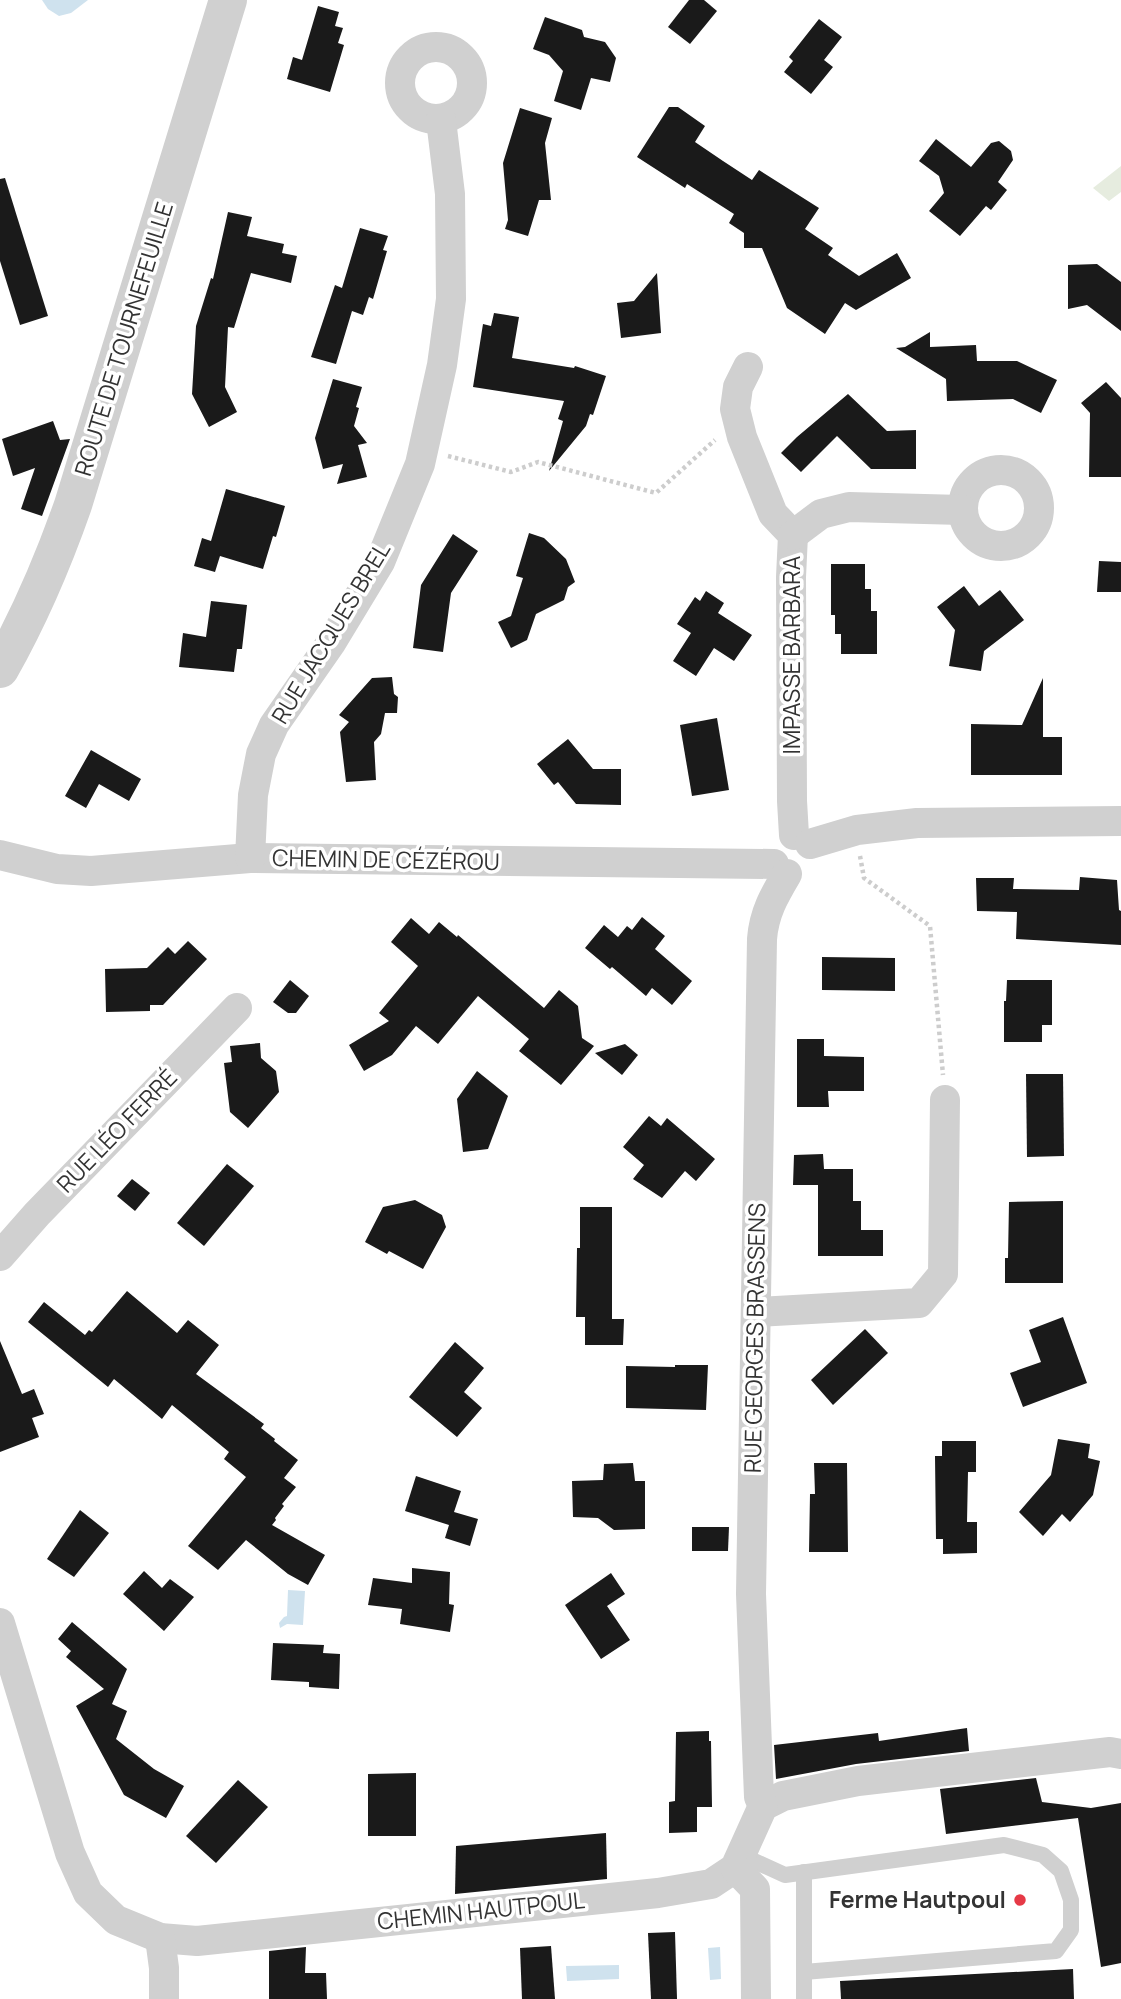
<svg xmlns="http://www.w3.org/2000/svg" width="1121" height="1999" viewBox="0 0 1121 1999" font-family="Manrope,sans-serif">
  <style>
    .green { fill: #e6ecdf }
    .water { fill: #cfe2ee }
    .building { fill: #1a1a1a }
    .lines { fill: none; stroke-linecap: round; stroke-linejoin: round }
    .path { stroke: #cdcdcd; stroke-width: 4.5; stroke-dasharray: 3.5 3.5; stroke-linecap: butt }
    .service { stroke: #d0d0d0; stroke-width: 16 }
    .minor { stroke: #d0d0d0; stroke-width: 30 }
    .tertiary { stroke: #d0d0d0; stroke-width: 38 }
    .poi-dot { fill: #e63946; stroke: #fff; stroke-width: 2.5 }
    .labels { text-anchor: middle; stroke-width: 7; stroke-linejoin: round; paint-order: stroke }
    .street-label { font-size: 23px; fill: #333; stroke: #fff }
    .poi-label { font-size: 23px; font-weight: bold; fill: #333; stroke: #fff; text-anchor: end }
  </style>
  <rect width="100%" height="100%" fill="#fff"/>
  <path class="green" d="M1121 166V192L1109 201 1093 188Z"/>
  <g class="water">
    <path d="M42 0H88L71 13 59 16 48 9Z"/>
    <path d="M288 1590 305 1591 303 1625 287 1624 280 1628 279 1623 284 1617 287 1616Z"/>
    <path d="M720 1947 721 1979 710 1980 708 1948Z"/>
    <path d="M619 1965V1979L567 1981 566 1966Z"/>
  </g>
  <g class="building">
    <path d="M689 0H704L717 11 690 44 668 27Z"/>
    <path d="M318 6 339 12 335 26 343 28 338 43 344 45 330 92 287 79 293 57 302 60Z"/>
    <path d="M545 17 582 30 584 37 605 42 616 58 610 82 591 78 581 110 554 101 563 71 549 55 533 49Z"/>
    <path d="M819 19 842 37 824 60 833 67 811 94 784 72 793 61 789 57Z"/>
    <path d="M669 107H678L705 126 695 142 723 161 752 180 759 170 819 208 805 229 833 248 828 255 859 276 897 253 911 278 856 310 845 303 825 334 787 308 762 248H744V233L729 223 734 214 687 184 685 188 637 157Z"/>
    <path d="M520 108 552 118 545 143 551 200H539L528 236 505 229 508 220 503 163Z"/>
    <path d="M936 139 971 167 991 143 999 141 1011 151 1013 160 998 182 1007 190 991 210 986 206 960 236 929 211 944 193 939 176 919 161Z"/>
    <path d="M5 178 48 316 20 325 0 261V179Z"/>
    <path d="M228 212 252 217 247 236 284 244 282 253 297 256 291 283 251 273 234 328 228 327 225 387 237 412 209 427 192 394 196 326 211 278 213 279Z"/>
    <path d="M360 228 388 236 383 250 387 251 373 299 369 297 363 315 352 311 336 364 311 357 335 285 342 288Z"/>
    <path d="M1097 264 1121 282V331L1087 305 1068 309V265Z"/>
    <path d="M657 273 661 333 621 338 617 303 634 301Z"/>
    <path d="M494 313 519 317 512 358 574 368 575 366 606 376 593 415 590 414 586 426 549 471 563 421 558 419 564 401 473 387 483 324 491 326Z"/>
    <path d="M930 332V347L976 345 977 361H1017L1057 380 1041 413 1013 399 947 401 946 379 896 348 905 347Z"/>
    <path d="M333 379 362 387 356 407 359 408 354 426 367 443 358 445 367 477 337 484 343 464 323 469 315 438Z"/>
    <path d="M1106 382 1121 398V477H1089L1090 413 1081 403Z"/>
    <path d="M848 394 887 431 916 430V469H871L837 436 801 472 781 453 797 437Z"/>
    <path d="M53 421 60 440 70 439 42 516 21 509 35 468 13 476 2 439Z"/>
    <path d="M226 489 285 506 276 537 273 536 263 569 220 556 215 572 194 566 202 538 211 541Z"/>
    <path d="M529 533 544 538 566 559 575 582 568 587 564 600 536 614 527 640 511 648 498 622 511 616 523 578 516 576Z"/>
    <path d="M453 534 478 551 451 593 443 652 413 648 421 585Z"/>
    <path d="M1099 561 1121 562V592H1097Z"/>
    <path d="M831 564H865V589H871V611H877V654H841V634H835V615H831Z"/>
    <path d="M964 586 979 606 1000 590 1024 620 984 651 981 671 949 666 955 630 937 607Z"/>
    <path d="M706 591 724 603 718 613 752 635 734 661 714 648 696 676 673 661 691 633 677 624 695 597 700 601Z"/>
    <path d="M211 601 247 605 242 649H237L234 672 179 667 183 633 206 637Z"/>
    <path d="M392 677 394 694 398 697 397 713H385L381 734 374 742 376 780 346 782 340 732 349 722 339 715 372 678Z"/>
    <path d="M1043 678V737H1062V775H971V724L1022 725Z"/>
    <path d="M717 718 729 790 692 796 680 725Z"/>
    <path d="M568 739 593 769H621V805L576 804 558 782 554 785 537 764Z"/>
    <path d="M91 750 141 779 129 801 99 784 86 808 65 796Z"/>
    <path d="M1080 877 1117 880 1119 910 1121 911V945L1016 939 1017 912 977 911 976 878H1014L1013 889 1079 890Z"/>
    <path d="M642 917 665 936 655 949 692 981 672 1005 652 988 646 996 612 967 610 969 585 948 604 925 618 937 627 926 632 930Z"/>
    <path d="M411 918 429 934 439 922 457 937 458 935 544 1008 559 990 578 1006 582 1038 594 1046 561 1085 519 1051 529 1039 478 996 438 1044 416 1026 392 1055 364 1071 349 1045 389 1021 379 1013 418 966 391 942Z"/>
    <path d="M188 941 207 959 163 1005H150V1011L106 1012 105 969 147 968 168 947 175 954Z"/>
    <path d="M822 957 895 958V991L822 990Z"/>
    <path d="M290 980 309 996 296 1013H288L273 1002Z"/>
    <path d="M1007 980H1052V1025H1042V1042H1004V1001H1006Z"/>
    <path d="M797 1039H824V1056L864 1057V1091H828L829 1107H797Z"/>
    <path d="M260 1043 261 1058 276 1071 279 1092 248 1128 230 1112 224 1063 232 1062 230 1046Z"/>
    <path d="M625 1044 638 1055 622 1075 595 1053Z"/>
    <path d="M477 1071 508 1096 488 1149 463 1152 457 1099Z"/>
    <path d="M1026 1074H1063L1064 1156 1027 1157Z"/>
    <path d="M649 1116 661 1126 667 1118 715 1159 696 1181 685 1171 662 1198 633 1179 644 1165 623 1147Z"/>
    <path d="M823 1154 824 1169H853V1201H861V1230H883V1256H818V1185H793L794 1155Z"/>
    <path d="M227 1164 254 1186 204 1246 177 1223Z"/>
    <path d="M132 1179 150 1193 135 1211 117 1196Z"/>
    <path d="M415 1200 442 1215 446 1227 423 1269 389 1251 387 1254 365 1242 383 1207Z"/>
    <path d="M1063 1201V1283H1005V1258H1008L1009 1202Z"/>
    <path d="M580 1207H612V1319H624L623 1345H585V1317H576L577 1248H580Z"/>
    <path d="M127 1291 177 1333 188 1320 219 1345 196 1374 264 1424 261 1428 275 1439 274 1441 298 1460 284 1478 296 1487 282 1504 284 1506 275 1518 276 1520 272 1525 325 1555 308 1585 288 1574 246 1540 218 1570 188 1546 246 1477 224 1459 229 1452 172 1405 162 1419 114 1379 108 1387 28 1322 44 1302 85 1335 89 1330 92 1332Z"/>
    <path d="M1063 1317 1087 1383 1023 1407 1010 1373 1041 1362 1029 1330Z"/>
    <path d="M865 1329 888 1353 833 1405 811 1380Z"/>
    <path d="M0 1341 22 1394 34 1389 44 1414 32 1418 39 1437 0 1452Z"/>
    <path d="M455 1342 484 1368 464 1392 482 1408 457 1437 409 1397Z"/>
    <path d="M675 1365H708L706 1410 626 1408V1366L675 1367Z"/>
    <path d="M1058 1439 1090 1444 1088 1458 1100 1461 1093 1495 1070 1522 1062 1514 1043 1536 1019 1512 1051 1475Z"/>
    <path d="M942 1441H976V1472H968L967 1522H977V1553L943 1554V1539H936L935 1456H942Z"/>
    <path d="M633 1463 635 1481H645V1529L614 1530 598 1518 573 1517 572 1481 603 1480 604 1464Z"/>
    <path d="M814 1463H847L848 1552H809L810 1494H815Z"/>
    <path d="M416 1476 461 1491 454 1512 478 1519 470 1546 445 1538 449 1525 405 1511Z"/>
    <path d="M80 1510 109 1533 74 1577 47 1559Z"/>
    <path d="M692 1527H729L728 1551H692Z"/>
    <path d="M412 1568 450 1572 449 1604 454 1605 450 1632 400 1624 402 1609 368 1605 373 1578 412 1583Z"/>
    <path d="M144 1571 162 1588 170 1579 194 1597 164 1631 123 1594Z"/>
    <path d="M611 1573 625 1594 607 1606 630 1640 601 1659 565 1605Z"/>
    <path d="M72 1622 127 1669 112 1704 127 1711 116 1739 154 1769 184 1786 166 1818 124 1795 76 1706 104 1689 66 1657 71 1651 58 1639Z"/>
    <path d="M273 1643 324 1645 323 1653 340 1654 339 1689 309 1687V1682L271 1680Z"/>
    <path d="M967 1728 969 1751 856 1764 776 1779 774 1745 878 1733 879 1741Z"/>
    <path d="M709 1731V1741H711L712 1807H697V1832L669 1833V1802L675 1801 676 1732Z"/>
    <path d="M416 1773V1836H368V1774Z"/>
    <path d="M1036 1778 1042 1802 1091 1808 1121 1803V1963L1101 1967 1078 1818 946 1834 940 1789Z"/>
    <path d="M238 1780 268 1807 216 1863 186 1836Z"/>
    <path d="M606 1833 607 1879 455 1894 456 1846Z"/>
    <path d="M675 1932 677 1999H651L648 1933Z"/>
    <path d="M551 1946 555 1999H522L520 1948Z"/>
    <path d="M306 1947 305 1973H326L327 1999H269V1951Z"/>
    <path d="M1073 1969 1074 1999H841L840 1981Z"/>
  </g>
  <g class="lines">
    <g class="path">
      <path d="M448 456 511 472 538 462 656 493 715 440"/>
      <path d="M860 856 864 878 930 926 943 1075"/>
    </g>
    <g class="service">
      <path d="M741 1855 785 1875 1004 1845 1043 1855 1061 1871 1071 1900V1930L1056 1951 804 1972"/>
      <path d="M804 1872V1999"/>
    </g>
    <g class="minor">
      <circle cx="436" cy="83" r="36"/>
      <path d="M748 367 738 387 735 409 742 437 773 514 793 535 791 577 792 801 794 835"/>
      <circle cx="1001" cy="508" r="38"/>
      <path d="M793 535 821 514 849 507 962 510"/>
      <path d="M810 844 857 830 917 823 1121 821"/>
      <path d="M0 855 57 869 91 871 250 858 774 864"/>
      <path d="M250 858 253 795 261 754 274 725 331 643 380 562 420 464 442 365 451 299 450 194 441 120"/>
      <path d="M0 1256 37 1214 237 1008"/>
      <path d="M756 1312 919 1303 943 1274 945 1100"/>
      <path d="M0 1623 70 1853 88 1893 116 1920 160 1938 197 1941 658 1893 711 1884 735 1868 763 1806 783 1796 858 1781 1110 1752 1121 1754"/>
      <path d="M763 1806 759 1797 751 1594 762 939C764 913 774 896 787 874"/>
      <path d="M735 1868 755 1889 756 1999"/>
      <path d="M160 1938 164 1968V1999"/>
    </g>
    <path class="tertiary" d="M0 669C30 616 53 562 73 505L228 0"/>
  </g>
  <circle class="poi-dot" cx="1020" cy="1900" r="7"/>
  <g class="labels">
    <g class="street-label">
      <text transform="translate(124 339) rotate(-73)" y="8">ROUTE DE TOURNEFEUILLE</text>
      <text transform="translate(331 633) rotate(-59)" y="8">RUE JACQUES BREL</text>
      <text transform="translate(792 655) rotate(-90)" y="8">IMPASSE BARBARA</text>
      <text transform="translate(386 860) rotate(1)" y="8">CHEMIN DE CÉZÉROU</text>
      <text transform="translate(117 1131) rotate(-46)" y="8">RUE LÉO FERRÉ</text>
      <text transform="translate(755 1338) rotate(-89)" y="8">RUE GEORGES BRASSENS</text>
      <text transform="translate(481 1911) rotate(-6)" y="8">CHEMIN HAUTPOUL</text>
    </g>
    <g class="poi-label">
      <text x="1006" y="1908">Ferme Hautpoul</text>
    </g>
  </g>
</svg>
